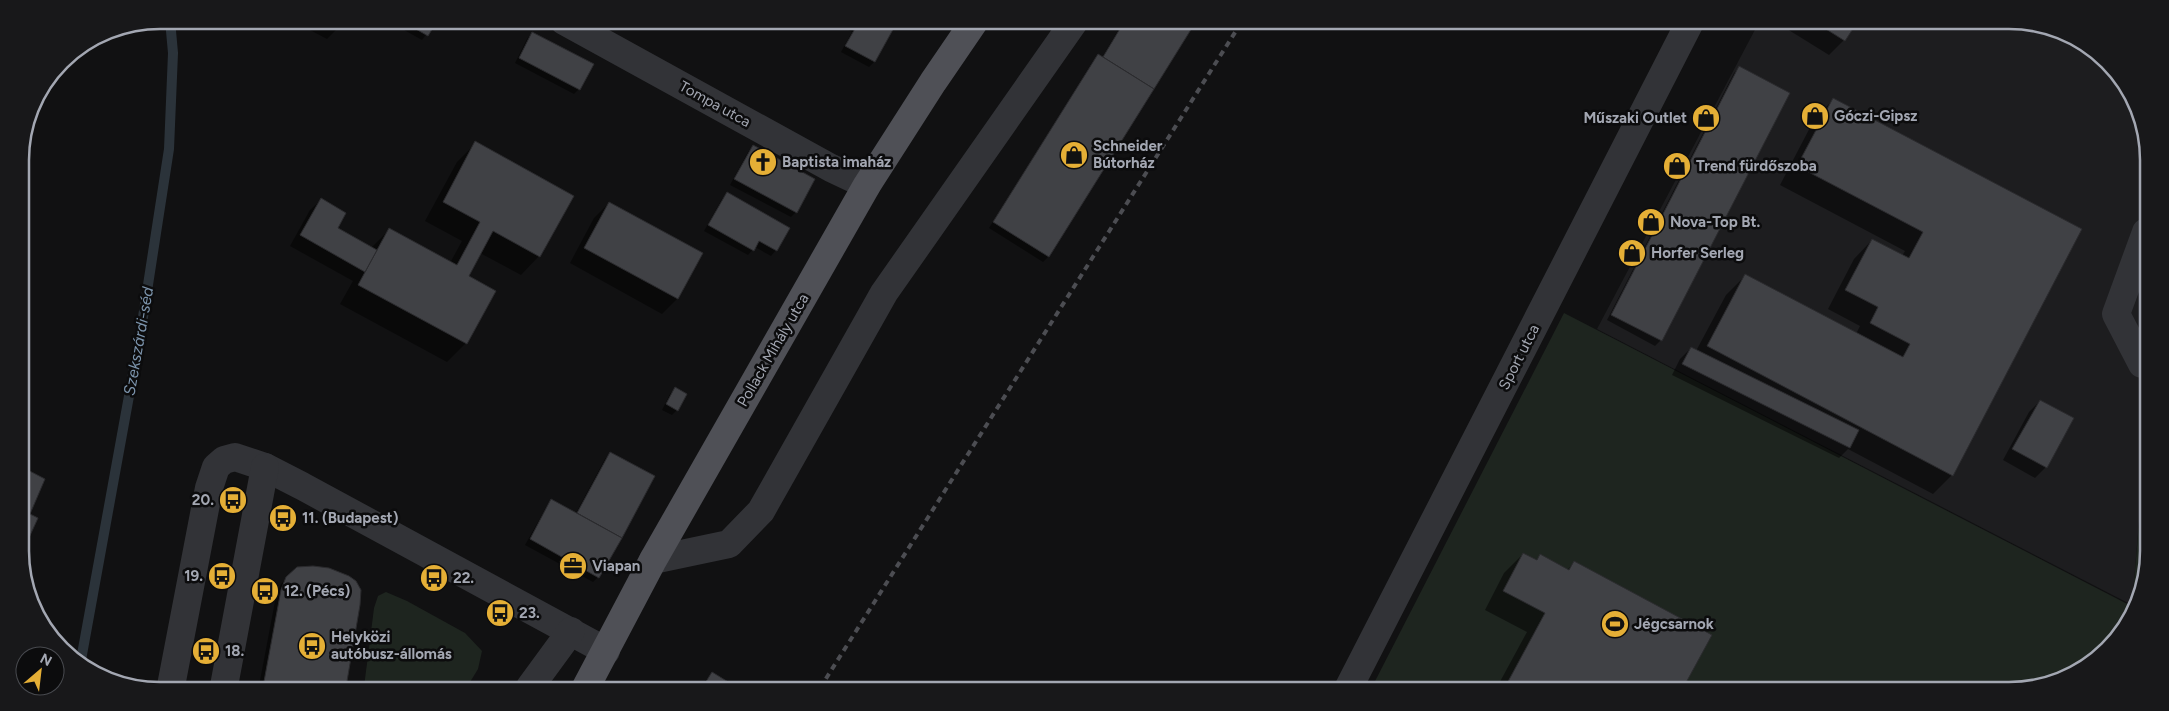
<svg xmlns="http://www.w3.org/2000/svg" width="2169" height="711" viewBox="0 0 2169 711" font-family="Figtree,sans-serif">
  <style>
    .built { fill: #1d1d1f }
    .green { fill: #1e251f }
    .shadow { fill: #0007 }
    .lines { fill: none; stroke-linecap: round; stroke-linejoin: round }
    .stream { stroke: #2b333a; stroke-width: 10 }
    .building { fill: #404145; stroke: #2b2b2e }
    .minor { stroke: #323337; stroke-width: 28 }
    .major { stroke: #4f5056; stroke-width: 28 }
    .rail { stroke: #4c4d52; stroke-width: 4; stroke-dasharray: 6 5; stroke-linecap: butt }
    .labels { text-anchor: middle; stroke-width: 5; stroke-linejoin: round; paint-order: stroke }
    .street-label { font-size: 15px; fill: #a3a7b2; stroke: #0c0c0d }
    .poi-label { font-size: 15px; font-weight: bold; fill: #a3a7b2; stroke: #0c0c0d; text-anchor: start }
    .water-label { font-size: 16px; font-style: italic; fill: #7c94ac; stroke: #0c0c0d }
    .rim { fill: none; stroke: #a3a7b2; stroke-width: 2.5 }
  </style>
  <rect width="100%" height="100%" fill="#111112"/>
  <path class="built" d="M1758 24 2046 25 2114 67 2146 133 2145 450 2132 605 1597 329Z"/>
  <g class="green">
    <path d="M1564 313 2135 608 2125 629 2095 662 2018 691 1371 689Z"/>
    <path d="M2145 455 2144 588 2136 606 2132 605Z"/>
    <path d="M386 592 407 601 465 633 482 651 478 669 467 687H364L374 608 378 596Z"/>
  </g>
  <g class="shadow">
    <path d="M291 20H342L337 29 327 39Z"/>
    <path d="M388 21H436L422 40Z"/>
    <path d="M723 21 746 22 738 29Z"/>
    <path d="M832 22H890L894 24 874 62 869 67 841 52 852 32Z"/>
    <path d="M1123 22 1193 23 1048 257 1043 262 989 228 1093 61 1099 56 1102 58Z"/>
    <path d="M1779 24H1855L1844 40 1829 55Z"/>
    <path d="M532 33 579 89 574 94 515 63 527 39Z"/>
    <path d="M1739 68 1788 93 1661 340 1655 346 1607 320 1734 73Z"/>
    <path d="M1834 99 2081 230 1952 475 1933 494 1848 449 1839 458 1672 375 1680 359 1691 348 1696 351 1726 295 1745 276 1856 334 1860 326 1828 309 1854 259 1872 240 1902 256 1905 251 1780 185 1815 118Z"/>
    <path d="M476 143 539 256 521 275 480 253 467 276 466 343 447 362 340 304 353 281 290 246 310 210 321 200 336 229 371 248 390 229 450 263 462 241 425 221 457 162Z"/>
    <path d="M753 147 796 212 791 217 730 185 748 152Z"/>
    <path d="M727 194 788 228 776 250 771 256 755 247 748 255 704 231 722 199Z"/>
    <path d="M609 203 677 299 662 314 570 263 594 218Z"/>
    <path d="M675 389 677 410 672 415 662 410 670 394Z"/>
    <path d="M2040 401 2072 419 2046 467 2035 478 2003 460 2029 412Z"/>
    <path d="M611 454 653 477 598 577 593 582 525 545 547 506 552 501 576 513 605 459Z"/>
    <path d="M1523 554 1535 561 1540 556 1567 570 1574 563 1681 690 1496 689 1527 632 1485 610 1504 573Z"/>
    <path d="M297 568 344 687 259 686 276 596 281 584Z"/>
    <path d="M712 674 735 688H698Z"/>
  </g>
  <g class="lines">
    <path class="stream" d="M81 660 141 330 169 149 173 53 170 20"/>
  </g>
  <g class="building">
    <path d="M322 20H343L338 29Z"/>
    <path d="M402 21H437L428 36Z"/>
    <path d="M846 22H892L896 24 875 62 845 46 856 27Z"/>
    <path d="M1124 22 1195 23 1154 89 1103 57Z"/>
    <path d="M1818 24H1856L1845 41Z"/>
    <path d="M532 32 594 64 580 90 519 58Z"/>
    <path d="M1098 54 1154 89 1049 257 993 222Z"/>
    <path d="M1739 66 1790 93 1662 341 1611 315Z"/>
    <path d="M1833 98 2082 229 1953 476 1707 346 1745 274 1903 357 1910 344 1870 323 1878 307 1845 290 1872 239 1909 258 1923 232 1797 166Z"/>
    <path d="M475 141 574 196 540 257 493 231 469 276 496 291 467 344 358 285 389 228 457 265 480 222 443 202Z"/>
    <path d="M753 145 815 179 797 213 734 179Z"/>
    <path d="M727 192 790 228 777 251 759 241 754 251 708 225Z"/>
    <path d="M321 198 346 213 338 228 377 250 365 272 300 235Z"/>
    <path d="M609 202 703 253 678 299 584 248Z"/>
    <path d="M1691 347 1859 430 1850 448 1682 364Z"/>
    <path d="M675 387 687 394 678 411 666 404Z"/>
    <path d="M2040 400 2074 418 2047 468 2012 449Z"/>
    <path d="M610 452 655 476 622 538 577 513Z"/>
    <path d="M22 467 45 479 30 514 38 518 22 553Z"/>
    <path d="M551 499 622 538 599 578 530 539Z"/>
    <path d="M1523 553 1537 560 1540 554 1569 570 1574 561 1712 635 1682 690 1504 689 1545 613 1503 591Z"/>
    <path d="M23 558 27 561 23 573Z"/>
    <path d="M313 566 329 568 349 576 356 581 361 590 360 605 346 687H263L281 590 286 577 297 567Z"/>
    <path d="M712 672 738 688H702Z"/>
  </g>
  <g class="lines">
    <g class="minor">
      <path d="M564 21 831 168 867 185"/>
      <path d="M2142 364 2116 314 2146 232"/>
      <path d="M653 560 729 544 761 511 884 293 1074 22"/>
      <path d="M171 686 209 488 216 467 224 460 235 457 265 467 302 486 606 651"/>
      <path d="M224 686 265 467"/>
      <path d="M530 687 571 631"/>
      <path d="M1348 689 1689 24"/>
    </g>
    <path class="major" d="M586 687 653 560 867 185 933 82 974 22"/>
    <path class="rail" d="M820 688 1241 23"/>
  </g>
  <defs>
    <symbol id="shop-disc" viewBox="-11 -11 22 22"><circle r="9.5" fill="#e5af36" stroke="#0c0c0d"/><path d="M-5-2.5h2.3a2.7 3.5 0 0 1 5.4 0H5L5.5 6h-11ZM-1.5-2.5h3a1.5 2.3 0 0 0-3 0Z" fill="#111"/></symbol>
    <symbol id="church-disc" viewBox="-11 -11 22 22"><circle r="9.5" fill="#e5af36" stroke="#0c0c0d"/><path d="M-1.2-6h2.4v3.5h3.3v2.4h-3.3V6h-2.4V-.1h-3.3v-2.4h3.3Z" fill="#111"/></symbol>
    <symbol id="bus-disc" viewBox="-11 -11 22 22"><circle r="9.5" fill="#e5af36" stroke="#0c0c0d"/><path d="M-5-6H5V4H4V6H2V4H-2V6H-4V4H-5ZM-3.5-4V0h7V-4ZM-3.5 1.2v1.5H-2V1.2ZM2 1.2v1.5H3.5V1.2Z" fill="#111"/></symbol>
    <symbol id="office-disc" viewBox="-11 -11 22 22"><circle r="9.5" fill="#e5af36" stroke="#0c0c0d"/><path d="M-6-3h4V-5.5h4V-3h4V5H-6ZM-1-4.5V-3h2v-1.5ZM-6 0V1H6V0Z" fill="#111"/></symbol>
    <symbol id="stadium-disc" viewBox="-11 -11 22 22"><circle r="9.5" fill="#e5af36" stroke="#0c0c0d"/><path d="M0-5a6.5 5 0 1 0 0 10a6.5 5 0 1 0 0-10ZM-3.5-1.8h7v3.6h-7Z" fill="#111"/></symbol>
  </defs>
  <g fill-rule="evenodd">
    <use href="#shop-disc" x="1799" y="100" width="32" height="32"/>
    <use href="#shop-disc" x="1690" y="102" width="32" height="32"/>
    <use href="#shop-disc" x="1058" y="139" width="32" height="32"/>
    <use href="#church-disc" x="747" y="146" width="32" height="32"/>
    <use href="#shop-disc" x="1661" y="150" width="32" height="32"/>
    <use href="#shop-disc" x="1635" y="206" width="32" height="32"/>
    <use href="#shop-disc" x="1616" y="237" width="32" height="32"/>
    <use href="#bus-disc" x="217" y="484" width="32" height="32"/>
    <use href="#bus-disc" x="267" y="502" width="32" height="32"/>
    <use href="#office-disc" x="557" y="550" width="32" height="32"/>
    <use href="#bus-disc" x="206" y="560" width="32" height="32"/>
    <use href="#bus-disc" x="418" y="562" width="32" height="32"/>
    <use href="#bus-disc" x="249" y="575" width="32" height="32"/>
    <use href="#bus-disc" x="484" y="597" width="32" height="32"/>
    <use href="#stadium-disc" x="1599" y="608" width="32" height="32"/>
    <use href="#bus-disc" x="296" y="630" width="32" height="32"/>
    <use href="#bus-disc" x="190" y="635" width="32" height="32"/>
  </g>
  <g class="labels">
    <g class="street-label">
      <text transform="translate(715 104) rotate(29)" y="5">Tompa utca</text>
      <text transform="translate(773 350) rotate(-60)" y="5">Pollack Mihály utca</text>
      <text transform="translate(1519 357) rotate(-63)" y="5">Sport utca</text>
    </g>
    <g class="poi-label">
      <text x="1834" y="121">Góczi-Gipsz</text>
      <text x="1687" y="123" text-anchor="end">Műszaki Outlet</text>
      <text x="1093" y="151">Schneider<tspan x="1093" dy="17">Bútorház</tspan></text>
      <text x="782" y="167">Baptista imaház</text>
      <text x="1696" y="171">Trend fürdőszoba</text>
      <text x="1670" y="227">Nova-Top Bt.</text>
      <text x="1651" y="258">Horfer Serleg</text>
      <text x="214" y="505" text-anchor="end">20.</text>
      <text x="302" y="523">11. (Budapest)</text>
      <text x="592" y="571">Viapan</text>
      <text x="203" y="581" text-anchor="end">19.</text>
      <text x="453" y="583">22.</text>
      <text x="284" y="596">12. (Pécs)</text>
      <text x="519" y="618">23.</text>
      <text x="1634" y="629">Jégcsarnok</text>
      <text x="331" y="642">Helyközi<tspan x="331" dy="17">autóbusz-állomás</tspan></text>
      <text x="225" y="656">18.</text>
    </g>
    <g class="water-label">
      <text transform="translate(138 341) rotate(-80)" y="6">Szekszárdi-séd</text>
    </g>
  </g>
  <path d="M0 0H2169V711H0ZM160 29H2009A131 131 0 0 1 2140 160V551A131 131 0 0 1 2009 682H160A131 131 0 0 1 29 551V160A131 131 0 0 1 160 29Z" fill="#18181a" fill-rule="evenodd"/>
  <path class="rim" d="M160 29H2009A131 131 0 0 1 2140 160V551A131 131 0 0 1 2009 682H160A131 131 0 0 1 29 551V160A131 131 0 0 1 160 29Z"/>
  <g transform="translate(40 671) rotate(28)"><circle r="24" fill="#0c0c0d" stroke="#484a4f"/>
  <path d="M0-4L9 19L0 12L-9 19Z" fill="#e5af36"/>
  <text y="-8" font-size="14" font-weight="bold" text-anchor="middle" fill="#a3a7b2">N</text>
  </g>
</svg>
